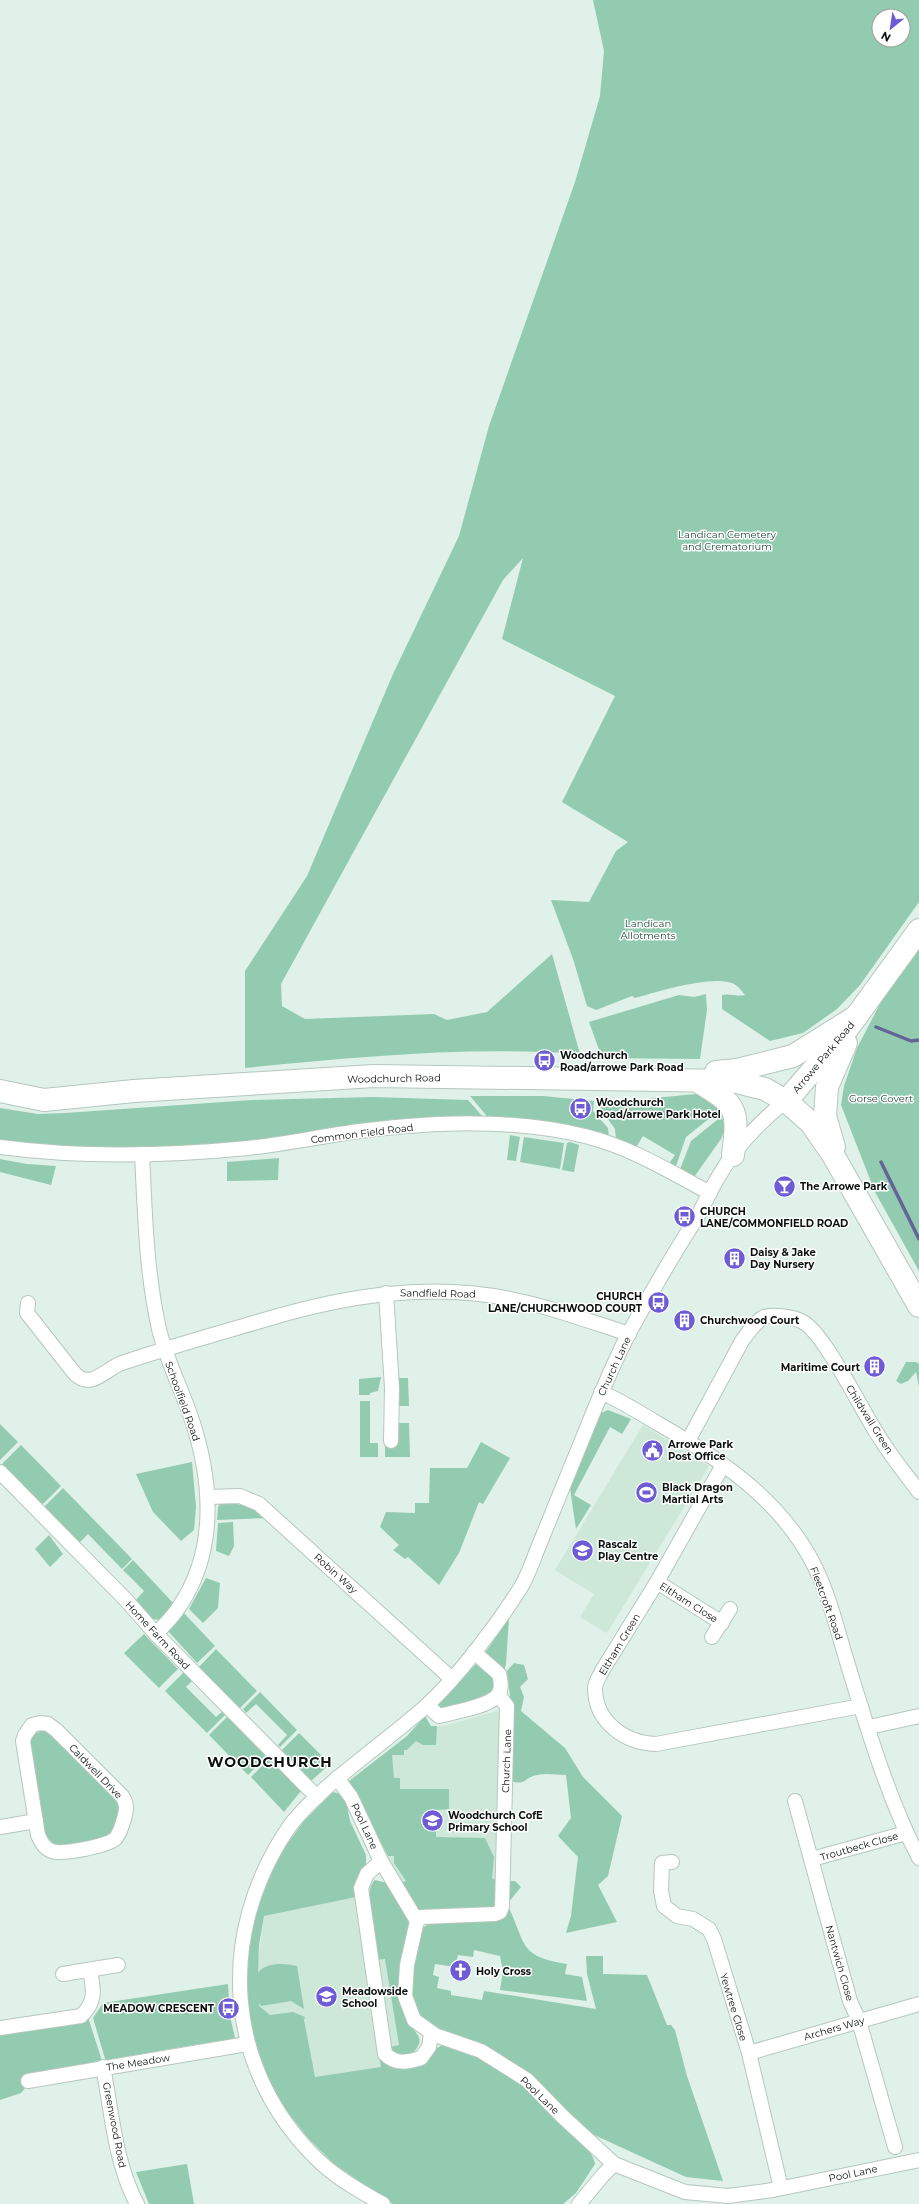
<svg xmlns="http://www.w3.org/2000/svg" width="919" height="2204" viewBox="0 0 919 2204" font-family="Montserrat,sans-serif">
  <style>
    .built { fill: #cde7d9 }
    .green { fill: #93cbb0; fill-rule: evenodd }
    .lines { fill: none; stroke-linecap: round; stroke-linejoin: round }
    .stream { stroke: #656498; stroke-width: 3.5 }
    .street-casing { stroke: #b5c7be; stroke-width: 16 }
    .primary-casing { stroke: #b5c7be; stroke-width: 24 }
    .street { stroke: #fff; stroke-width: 14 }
    .primary { stroke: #fff; stroke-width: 22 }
    .labels { text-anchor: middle; stroke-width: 3; stroke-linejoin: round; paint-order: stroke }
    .park-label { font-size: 10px; fill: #204937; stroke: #fff }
    .poi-label { font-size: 10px; font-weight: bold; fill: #0b110e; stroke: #fff; text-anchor: start }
    .street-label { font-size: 10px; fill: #0b110e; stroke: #fff }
    .district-label { font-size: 14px; font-weight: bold; letter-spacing: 1px; fill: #0b110e; stroke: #fff }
  </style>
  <rect width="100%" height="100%" fill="#dff1e8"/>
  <g class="built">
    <path d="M643 1425 709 1466 607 1633 580 1617 594 1594 555 1570Z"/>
    <path d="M500 1710 494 1905 412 1910 386 1859 353 1783 431 1727 444 1726Z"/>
    <path d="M387 1894 405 2057 289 2104 259 2006 257 1969 264 1916 356 1897Z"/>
  </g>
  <g class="green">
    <path d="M593 0H919V902L860 985 837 1009 803 1033 770 1041 722 1009V995C730 993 737 997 745 995 742 991 738 986 734 984 714 974 657 992 635 998L632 996 596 1010 587 1006 573 959 551 900 589 902 616 851 628 842 562 802 615 696 502 639 523 558 503 580 281 984 282 1006 305 1019 434 1014 447 1020 487 1012 552 954 580 1054C468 1046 356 1057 245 1068V971L307 876 393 674 459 536 489 426 575 182 600 96 604 51ZM879 16H903V40H879Z"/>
    <path d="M919 949V1271L875 1192 841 1105 844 1086 857 1048 882 1000Z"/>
    <path d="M706 994 707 1010 700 1059 602 1058 589 1022 679 995 694 997Z"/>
    <path d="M698 1094 711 1100 720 1110 686 1137 675 1169 668 1165 675 1155 643 1136 635 1149 616 1140 615 1129 600 1108 601 1101C632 1102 666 1096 698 1094Z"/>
    <path d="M470 1096H543L594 1101 593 1111 608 1128 609 1137 486 1119V1115Z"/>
    <path d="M373 1097 468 1100 484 1118 251 1143 129 1151 0 1142V1108L38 1114 65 1113 252 1100Z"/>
    <path d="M722 1116 725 1129 721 1139 692 1180 679 1172 691 1141Z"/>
    <path d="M510 1135 520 1137 516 1161 507 1160Z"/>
    <path d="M524 1137 564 1143 560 1169 520 1162Z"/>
    <path d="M570 1142 579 1145 574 1172 562 1170 567 1143Z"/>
    <path d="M279 1158 278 1180 227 1181V1162Z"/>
    <path d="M0 1159 27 1164 56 1166 51 1185 0 1172Z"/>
    <path d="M906 1362H916L919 1364V1387L916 1372 908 1381 901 1384 896 1381Z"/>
    <path d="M381 1377 378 1391 370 1393V1395H359V1379Z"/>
    <path d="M388 1378H408L409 1406H399V1390Z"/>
    <path d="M360 1401H370V1443H378V1457H360Z"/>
    <path d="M608 1410 631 1419 622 1434 610 1427 574 1495 591 1505 576 1529 570 1488 601 1413Z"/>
    <path d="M399 1423H409L410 1457H385V1443L399 1442Z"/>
    <path d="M0 1424 18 1442 0 1460Z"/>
    <path d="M481 1442 510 1458 483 1504 479 1502 459 1553 439 1585 408 1557 405 1559 393 1550 399 1545 380 1527 386 1512 415 1513V1503H429L430 1468H467Z"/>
    <path d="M21 1445 61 1486 41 1506 1 1465Z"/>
    <path d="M192 1462 196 1507 194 1530 181 1541 153 1512 136 1474Z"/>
    <path d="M63 1488 132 1559 122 1569 88 1534 78 1544 43 1508Z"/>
    <path d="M221 1502C239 1503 253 1507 267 1518L217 1520 218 1507Z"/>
    <path d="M233 1522 234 1546 229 1556 216 1551 218 1523Z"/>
    <path d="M49 1535 63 1554 50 1567 35 1549Z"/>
    <path d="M133 1560 174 1604 160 1620 153 1619 135 1601 144 1591 123 1570Z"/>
    <path d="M206 1578 220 1583 218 1608 203 1623 189 1609Z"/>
    <path d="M181 1610 215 1646 197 1663 168 1631Z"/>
    <path d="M509 1618 506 1664 504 1671 485 1653Z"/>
    <path d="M144 1634 178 1669 159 1688 124 1653Z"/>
    <path d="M216 1649 257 1691 240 1708 199 1667Z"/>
    <path d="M478 1662 496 1678 493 1694 442 1712 435 1708Z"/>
    <path d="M514 1663 524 1665 528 1679 520 1687 524 1697 521 1711 565 1748 583 1777 622 1816 608 1876 598 1885 617 1922 566 1933 571 1916 578 1857 558 1836 571 1818 566 1775C557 1775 546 1773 537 1775 522 1778 527 1787 507 1780L510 1696 507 1671Z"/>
    <path d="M184 1672 193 1680 186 1687 216 1717 223 1711 226 1714 207 1733 165 1691Z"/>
    <path d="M260 1692 297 1730 280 1747 278 1745 287 1735 256 1704 246 1713 243 1709Z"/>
    <path d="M228 1716 267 1756 248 1775 209 1735Z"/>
    <path d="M425 1716 431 1726H437L436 1745H423L416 1741 407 1750H404V1755H392L394 1778H400V1789H449V1809L436 1810V1837L485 1838 494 1857 492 1878 499 1882 515 1881 521 1887 507 1904C527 1944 517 1956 567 1964L565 1974 582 1977 587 2001 500 1990 503 1971 500 1956 474 1950 473 1957 458 1955 455 1967 435 1964 433 1975 439 1977 437 1988 451 1991V1995L482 2000 484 1991 596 2009 587 1974 586 1956H603V1974L647 1975 667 2025H671L675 2030 687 2076 723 2181 686 2177 581 2129 529 2078 482 2045 428 2027 416 2018 410 2006 407 1986 412 1947 418 1931 427 1925 430 1918 411 1906 402 1907C405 1913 409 1921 410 1928 410 1934 407 1942 405 1949 401 1972 398 1997 408 2019 416 2038 429 2037 409 2057H395L390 2047 399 2045 385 1959 376 1960C374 1942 361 1893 375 1880L387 1883 396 1896 397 1885 406 1881 394 1863V1856H388L349 1781 407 1736Z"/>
    <path d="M43 1730 48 1731 113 1794 119 1807 114 1830 103 1839 55 1846 45 1838 29 1741 34 1734Z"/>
    <path d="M299 1733 330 1764 311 1781 282 1750Z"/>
    <path d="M269 1759 301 1791 284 1812 251 1777Z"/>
    <path d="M333 1792 341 1794 346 1800 350 1821 366 1855V1864L356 1897 264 1916 259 1945 258 1973C265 1962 285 1963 297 1966L304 2009 291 2001 261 2006 259 2003V2006L270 2015 293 2012 305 2017 304 2020 315 2077 381 2067 379 2055 381 2060 390 2065 435 2050C443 2042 449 2045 460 2048 501 2061 530 2091 560 2121 570 2131 594 2151 595 2164L576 2193 563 2204H393L334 2164 307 2137 283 2106 267 2078 255 2045 247 2005V1965L254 1916 279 1855 304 1821Z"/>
    <path d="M228 1984 230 2016 236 2042 199 2044 118 2058 113 2062H106L93 2018 103 2003Z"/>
    <path d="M88 2017 103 2064 26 2087 21 2093 0 2100V2035L81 2022Z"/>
    <path d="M187 2164 194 2204H149L136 2172Z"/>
  </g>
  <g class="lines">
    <g class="stream">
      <path d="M876 1027 911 1041 919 1040"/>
      <path d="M881 1162 919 1239"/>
    </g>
    <defs>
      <g id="street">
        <path d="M0 1147C82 1158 166 1156 248 1148 285 1144 322 1136 360 1131 434 1122 511 1118 585 1136 630 1147 669 1171 710 1193"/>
        <path d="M142 1154C145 1213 146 1271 159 1329 166 1359 181 1388 191 1417 212 1479 218 1550 179 1607 173 1617 164 1625 156 1634"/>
        <path d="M386 1293 392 1388 391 1441"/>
        <path d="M28 1303 27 1313 75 1374C92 1390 105 1369 122 1363 169 1347 216 1334 264 1320 344 1296 427 1282 510 1299 551 1307 589 1321 629 1334"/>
        <path d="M601 1392C621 1401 639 1412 657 1423 720 1459 782 1500 815 1567 830 1597 838 1633 848 1665 867 1727 889 1801 919 1858"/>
        <path d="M688 1441 742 1341C747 1334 756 1321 764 1317 774 1314 794 1317 803 1322 825 1334 862 1411 878 1435 890 1455 905 1473 919 1492"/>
        <path d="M723 1465 657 1582 602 1671C600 1676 595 1682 595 1688 595 1722 625 1743 656 1744L861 1706"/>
        <path d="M0 1472 126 1600 156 1634 317 1797"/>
        <path d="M208 1497 240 1496 259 1504 452 1679"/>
        <path d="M657 1582 722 1623"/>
        <path d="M712 1637 730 1609"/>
        <path d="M427 1705 439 1716C454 1712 486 1707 496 1697 503 1691 501 1681 499 1674L474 1652"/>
        <path d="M40 1723 48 1724 56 1730 122 1796C124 1799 126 1803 126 1807 126 1815 120 1834 115 1839 106 1846 62 1855 52 1851 44 1848 41 1842 38 1835L23 1741 25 1735 32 1725Z"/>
        <path d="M869 1727 919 1716"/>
        <path d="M337 1778 351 1797 381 1861 417 1921 407 1965 405 1996 414 2020 435 2035 481 2051 527 2080 562 2116 614 2164 685 2192 728 2196 773 2190 919 2160"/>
        <path d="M795 1801 850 2001 859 2021 895 2147"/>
        <path d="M0 1827 36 1821"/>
        <path d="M812 1859 906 1833"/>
        <path d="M381 1861 367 1874 361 1888 385 2054C396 2065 408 2062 421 2058L429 2047 431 2034"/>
        <path d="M672 1862 662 1863 661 1891 664 1906 677 1916 693 1919 709 1929 714 1939 749 2053 781 2188"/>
        <path d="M417 1921 421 1917 495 1914 500 1912 502 1907 507 1706 498 1695"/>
        <path d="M63 1974 118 1965"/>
        <path d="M0 2028 81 2016C96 2002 94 1990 90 1971"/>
        <path d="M749 2053 919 2004"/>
        <path d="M103 2067C112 2113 115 2163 137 2204"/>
        <path d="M28 2081 247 2044"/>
        <path d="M383 2204C361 2192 340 2180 321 2163 224 2072 215 1935 289 1827 299 1813 313 1800 326 1788 358 1760 393 1735 425 1707 458 1677 497 1625 521 1587 529 1574 534 1557 540 1543 551 1516 562 1489 573 1462 591 1419 607 1375 629 1333 650 1294 673 1255 697 1217 704 1205 709 1193 716 1181 733 1150 758 1123 786 1101"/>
        <path d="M579 2204 603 2175 614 2164"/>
      </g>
      <g id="primary">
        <path d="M716 1072 737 1070 793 1056 857 1016"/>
        <path d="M697 1081C737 1105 739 1108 733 1155"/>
        <path d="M0 1091 44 1100 134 1091 374 1076 733 1081 765 1089 786 1101 811 1123 833 1155 919 1306"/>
        <path d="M786 1101 840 1039 919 930"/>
        <path d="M834 1147 825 1116 827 1087 846 1043"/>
      </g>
    </defs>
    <use href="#street" class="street-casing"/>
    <use href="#primary" class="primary-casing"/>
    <use href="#street" class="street"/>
    <use href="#primary" class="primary"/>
  </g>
  <defs>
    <symbol id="bus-disc" viewBox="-11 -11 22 22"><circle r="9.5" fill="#6e5cd6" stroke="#fff"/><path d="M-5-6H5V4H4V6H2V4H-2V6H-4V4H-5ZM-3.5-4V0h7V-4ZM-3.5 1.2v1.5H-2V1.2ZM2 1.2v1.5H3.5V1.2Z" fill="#fff"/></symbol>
    <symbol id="bar-disc" viewBox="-11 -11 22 22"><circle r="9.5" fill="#6e5cd6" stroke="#fff"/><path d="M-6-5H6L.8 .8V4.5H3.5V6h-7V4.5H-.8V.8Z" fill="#fff"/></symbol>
    <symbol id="building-disc" viewBox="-11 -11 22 22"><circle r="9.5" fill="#6e5cd6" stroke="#fff"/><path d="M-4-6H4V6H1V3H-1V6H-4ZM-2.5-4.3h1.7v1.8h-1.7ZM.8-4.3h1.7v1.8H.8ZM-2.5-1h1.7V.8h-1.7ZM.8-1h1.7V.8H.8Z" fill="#fff"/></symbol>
    <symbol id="civic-disc" viewBox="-11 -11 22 22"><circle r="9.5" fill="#6e5cd6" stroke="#fff"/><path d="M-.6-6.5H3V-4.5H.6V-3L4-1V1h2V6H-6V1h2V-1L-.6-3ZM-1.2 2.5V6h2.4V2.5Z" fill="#fff"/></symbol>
    <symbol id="stadium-disc" viewBox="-11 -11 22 22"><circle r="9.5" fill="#6e5cd6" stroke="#fff"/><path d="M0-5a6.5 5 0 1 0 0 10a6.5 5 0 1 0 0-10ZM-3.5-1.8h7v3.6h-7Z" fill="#fff"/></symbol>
    <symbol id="school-disc" viewBox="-11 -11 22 22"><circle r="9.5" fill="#6e5cd6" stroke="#fff"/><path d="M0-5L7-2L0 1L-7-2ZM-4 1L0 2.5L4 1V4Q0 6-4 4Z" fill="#fff"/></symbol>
    <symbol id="church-disc" viewBox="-11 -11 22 22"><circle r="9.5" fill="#6e5cd6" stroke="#fff"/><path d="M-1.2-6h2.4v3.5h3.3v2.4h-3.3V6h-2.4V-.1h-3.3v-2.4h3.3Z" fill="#fff"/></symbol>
  </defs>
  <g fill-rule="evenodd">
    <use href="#bus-disc" x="532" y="1048" width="25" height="25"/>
    <use href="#bus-disc" x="568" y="1096" width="25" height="25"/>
    <use href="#bar-disc" x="772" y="1174" width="25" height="25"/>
    <use href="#bus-disc" x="672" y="1204" width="25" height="25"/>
    <use href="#building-disc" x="722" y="1246" width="25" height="25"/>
    <use href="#bus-disc" x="646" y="1290" width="25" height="25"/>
    <use href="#building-disc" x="672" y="1308" width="25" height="25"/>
    <use href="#building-disc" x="862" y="1354" width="25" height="25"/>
    <use href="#civic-disc" x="640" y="1438" width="25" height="25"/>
    <use href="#stadium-disc" x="634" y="1480" width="25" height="25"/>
    <use href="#school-disc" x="570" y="1538" width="25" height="25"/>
    <use href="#school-disc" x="420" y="1808" width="25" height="25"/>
    <use href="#church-disc" x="448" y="1958" width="25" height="25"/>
    <use href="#school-disc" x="314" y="1984" width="25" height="25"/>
    <use href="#bus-disc" x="216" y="1996" width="25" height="25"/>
  </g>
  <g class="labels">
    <g class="park-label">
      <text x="727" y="538">Landican Cemetery<tspan x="727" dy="12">and Crematorium</tspan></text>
      <text x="648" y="927">Landican<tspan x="648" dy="12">Allotments</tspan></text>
      <text x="881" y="1102">Gorse Covert</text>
    </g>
    <g class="poi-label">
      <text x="560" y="1059">Woodchurch<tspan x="560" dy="12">Road/arrowe Park Road</tspan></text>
      <text x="596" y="1106">Woodchurch<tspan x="596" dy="12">Road/arrowe Park Hotel</tspan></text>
      <text x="800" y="1190">The Arrowe Park</text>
      <text x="700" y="1215">CHURCH<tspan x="700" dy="12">LANE/COMMONFIELD ROAD</tspan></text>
      <text x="750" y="1256">Daisy &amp; Jake<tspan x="750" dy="12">Day Nursery</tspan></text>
      <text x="642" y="1300" text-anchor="end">CHURCH<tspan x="642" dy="12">LANE/CHURCHWOOD COURT</tspan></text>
      <text x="700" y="1324">Churchwood Court</text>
      <text x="860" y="1371" text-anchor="end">Maritime Court</text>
      <text x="668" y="1448">Arrowe Park<tspan x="668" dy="12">Post Office</tspan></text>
      <text x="662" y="1491">Black Dragon<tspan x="662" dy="12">Martial Arts</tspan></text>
      <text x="598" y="1548">Rascalz<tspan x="598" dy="12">Play Centre</tspan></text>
      <text x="448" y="1819">Woodchurch CofE<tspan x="448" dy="12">Primary School</tspan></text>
      <text x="476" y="1975">Holy Cross</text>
      <text x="342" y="1995">Meadowside<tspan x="342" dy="12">School</tspan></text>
      <text x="214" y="2012" text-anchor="end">MEADOW CRESCENT</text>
    </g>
    <g class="street-label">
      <text transform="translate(823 1057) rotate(-50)" y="4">Arrowe Park Road</text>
      <text transform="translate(394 1078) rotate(-1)" y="4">Woodchurch Road</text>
      <text transform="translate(362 1133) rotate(-7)" y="4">Common Field Road</text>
      <text transform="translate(438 1293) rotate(1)" y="4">Sandfield Road</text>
      <text transform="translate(614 1366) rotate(-65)" y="4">Church Lane</text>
      <text transform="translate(183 1401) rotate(70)" y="4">Schoolfield Road</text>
      <text transform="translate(870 1419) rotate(58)" y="4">Childwall Green</text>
      <text transform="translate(336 1573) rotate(42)" y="4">Robin Way</text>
      <text transform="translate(689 1602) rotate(32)" y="4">Eltham Close</text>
      <text transform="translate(827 1603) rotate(70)" y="4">Fleetcroft Road</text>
      <text transform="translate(158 1635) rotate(47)" y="4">Home Farm Road</text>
      <text transform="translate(619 1644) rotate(-59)" y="4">Eltham Green</text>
      <text transform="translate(506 1761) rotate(-88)" y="4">Church Lane</text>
      <text transform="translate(96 1771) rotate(46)" y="4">Caldwell Drive</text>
      <text transform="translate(365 1826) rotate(65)" y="4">Pool Lane</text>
      <text transform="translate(859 1846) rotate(-16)" y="4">Troutbeck Close</text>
      <text transform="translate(840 1963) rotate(74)" y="4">Nantwich Close</text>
      <text transform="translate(734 2007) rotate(73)" y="4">Yewtree Close</text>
      <text transform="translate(834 2028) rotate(-16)" y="4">Archers Way</text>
      <text transform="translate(138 2062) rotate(-9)" y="4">The Meadow</text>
      <text transform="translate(540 2095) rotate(44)" y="4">Pool Lane</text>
      <text transform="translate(115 2125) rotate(79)" y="4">Greenwood Road</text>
      <text transform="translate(853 2173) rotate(-12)" y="4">Pool Lane</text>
    </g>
    <g class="district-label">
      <text x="270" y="1767">WOODCHURCH</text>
    </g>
  </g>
  <g transform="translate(891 28) rotate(210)"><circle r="19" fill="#ffffff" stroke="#9da09f"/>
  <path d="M0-3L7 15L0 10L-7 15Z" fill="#6e5cd6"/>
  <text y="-6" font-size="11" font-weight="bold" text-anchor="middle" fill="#0b110e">N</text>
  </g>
</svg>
